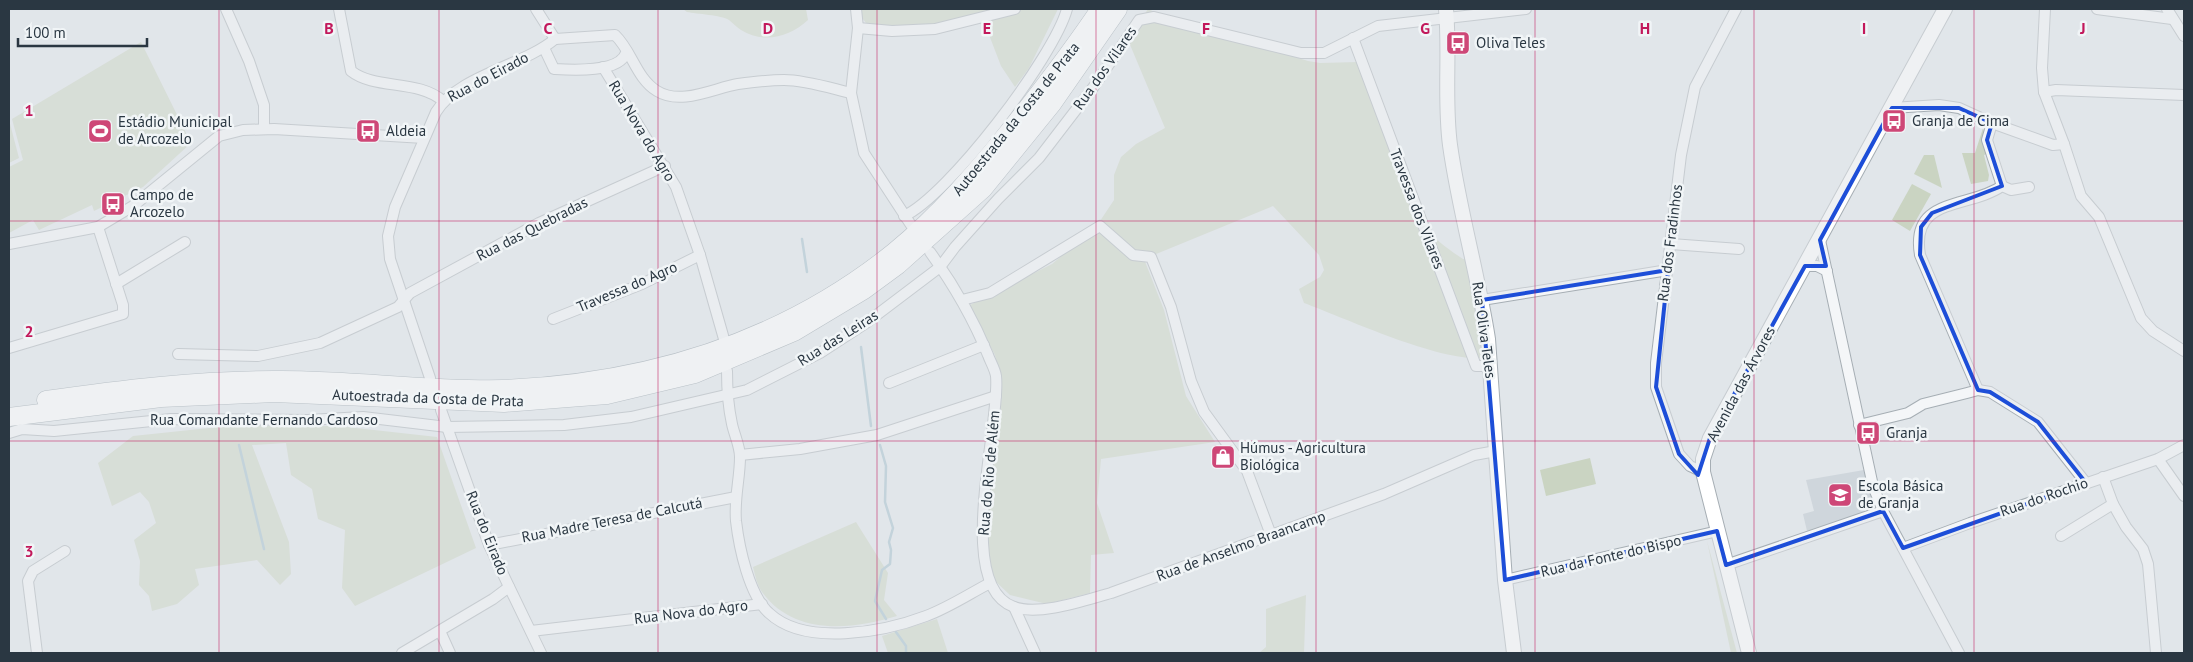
<svg xmlns="http://www.w3.org/2000/svg" width="2193" height="662" viewBox="0 0 2193 662" font-family="'PT Sans',sans-serif">
  <style>
    .built { fill: #cfd6dc }
    .green { fill: #cad4c2 }
    .lines { fill: none; stroke-linecap: round; stroke-linejoin: round }
    .stream { stroke: #9dbcca; stroke-width: 2.5 }
    .street-casing { stroke: #a6aeb4; stroke-width: 12 }
    .secondary-casing { stroke: #a6aeb4; stroke-width: 16 }
    .highway-casing { stroke: #8997a0; stroke-width: 19 }
    .street { stroke: #f4f6f8; stroke-width: 10 }
    .secondary { stroke: #fff; stroke-width: 14 }
    .highway { stroke: #fff; stroke-width: 18 }
    .marked { fill: none; stroke: #1d4ed8; stroke-width: 4; stroke-linejoin: round }
    .grid { fill: none; stroke: #c2185b; stroke-width: 1; stroke-opacity: 0.55 }
    .labels { text-anchor: middle; stroke-width: 5; stroke-linejoin: round; paint-order: stroke }
    .poi-label { font-size: 15px; fill: #2a3742; stroke: #f1f5f7; text-anchor: start }
    .street-label { font-size: 15px; fill: #2a3742; stroke: #f1f5f7 }
    .grid-label { font-size: 16px; text-anchor: middle; font-weight: bold; fill: #c2185b; stroke: #f1f5f7; stroke-width: 5; stroke-linejoin: round; paint-order: stroke }
  </style>
  <rect width="100%" height="100%" fill="#e1e6ea"/>
  <path class="built" d="M1864 470 1875 509 1807 531 1803 514 1814 511 1806 480Z"/>
  <g class="green">
    <path d="M683 9H806L808 20C790 37 763 44 741 30 736 27 733 23 729 20 721 15 697 14 687 12Z"/>
    <path d="M855 9H1058L1029 68 1015 87 1001 66 981 14 929 27 870 28Z"/>
    <path d="M1148 9 1165 17 1308 61 1320 63 1358 62 1425 226C1435 240 1448 249 1463 259H1470L1487 357C1448 366 1345 318 1304 303L1299 289 1320 277 1324 270 1319 255 1273 206 1144 259 1164 310 1186 396 1215 442 1101 459 1097 503 1114 553 1091 555 1090 593 1047 604 1010 595 995 581 988 560 985 507 1000 419 1002 391 995 355 968 306 1052 264 1096 227 1114 200V175L1121 157 1136 144 1165 128 1128 40Z"/>
    <path d="M141 42 191 143 143 187 94 211 92 205 39 230 33 220 9 233V167L23 160 12 119Z"/>
    <path d="M9 120 19 158 9 163Z"/>
    <path d="M1983 128 1989 153 1984 155 1989 175 1988 181 1971 184 1962 153H1975Z"/>
    <path d="M1924 155H1934L1942 188 1914 174Z"/>
    <path d="M1912 184 1931 194 1910 231 1892 220Z"/>
    <path d="M228 426H338L437 437 476 548 355 606 342 588 345 530 318 519 312 489 291 475 286 443 252 445 289 542 291 574 280 585 257 560 195 569 199 585 177 604 152 611 149 596 139 585 140 561 134 540 156 523 149 502 140 492 112 506 98 463 133 436Z"/>
    <path d="M1590 458 1596 484 1546 496 1540 470Z"/>
    <path d="M856 522 888 573 884 600 897 616C851 630 794 636 762 592 757 585 755 575 753 567Z"/>
    <path d="M1707 541 1737 653H1731Z"/>
    <path d="M1306 595 1304 653H1259L1266 647V609Z"/>
    <path d="M937 619 948 653H888L882 636Z"/>
  </g>
  <g class="lines">
    <g class="stream">
      <path d="M802 239 807 272"/>
      <path d="M861 347 871 426"/>
      <path d="M239 445 264 549"/>
      <path d="M880 445 886 466 885 502 893 528 889 542 891 550 890 564 882 570 875 601 886 619"/>
      <path d="M896 632 906 646V653"/>
    </g>
    <defs>
      <g id="street">
        <path d="M226 9 249 61 264 105V129"/>
        <path d="M339 9 351 71C375 90 418 79 443 101"/>
        <path d="M536 9 555 39"/>
        <path d="M856 9 858 28 851 93 864 153 911 225"/>
        <path d="M2045 9 2042 68 2044 92 2064 144 2081 196 2099 217 2141 318 2153 331 2184 351"/>
        <path d="M2097 9 2172 19"/>
        <path d="M2167 9 2184 36"/>
        <path d="M858 28 892 31 935 29 1015 9"/>
        <path d="M1353 38 1476 366H1490"/>
        <path d="M555 39 615 35C632 51 636 78 657 91 681 106 714 88 738 84 753 82 769 80 784 80 805 80 830 88 851 93"/>
        <path d="M544 48 554 69C572 70 619 73 626 53"/>
        <path d="M603 67 676 187 700 255 724 339"/>
        <path d="M2044 92 2056 90 2184 95"/>
        <path d="M1892 108 1939 105 1959 108 1992 123 2053 145 2064 144"/>
        <path d="M2002 186 2011 190 2029 187"/>
        <path d="M904 216C948 196 1054 57 1067 9"/>
        <path d="M1820 240 1873 486 1883 511 1959 653"/>
        <path d="M9 244 98 227 133 206 219 136 243 130 274 129 424 138"/>
        <path d="M1671 244 1739 249"/>
        <path d="M930 252C953 284 973 318 988 355 990 361 995 369 996 376 1001 424 953 586 1014 607 1040 616 1085 600 1111 593L1384 494 1474 455 1496 451"/>
        <path d="M1805 266H1817L1827 271"/>
        <path d="M116 284 185 242"/>
        <path d="M962 300 990 293 1100 226 1133 255 1151 257 1171 307 1191 381 1204 412 1247 471 1271 535"/>
        <path d="M1482 300 1668 270"/>
        <path d="M553 319 642 284 700 255"/>
        <path d="M9 348 123 314V305L98 227"/>
        <path d="M178 354 258 356 320 343 398 307 410 293 539 223 665 166"/>
        <path d="M727 371C727 389 728 406 732 424 734 434 740 446 740 457 740 478 734 499 736 521 739 547 749 595 769 613 805 647 884 632 926 616 948 608 969 594 990 583"/>
        <path d="M430 378 390 259 388 236 395 207 436 112C459 75 523 66 555 39"/>
        <path d="M889 383 984 345"/>
        <path d="M1978 390 1920 255C1910 196 1969 209 2002 186L1987 140 1992 123"/>
        <path d="M441 410 489 545 541 653"/>
        <path d="M1859 425 1908 413 1923 404 1967 393 1978 390 1990 392 2038 422 2086 483"/>
        <path d="M9 433 22 429 54 431 171 419 308 420 363 417 447 427 564 425 631 417 747 390 820 353 866 323 940 267 955 247 998 199 1039 158 1095 85 1139 20 1154 17 1301 53H1324L1378 26 1526 9"/>
        <path d="M740 455 800 449 877 435 996 396"/>
        <path d="M2158 459 2184 496"/>
        <path d="M1703 472 1690 466 1679 454 1656 387V363L1681 155 1695 87 1736 9"/>
        <path d="M2103 477 2113 504 2126 527 2143 549 2148 564 2156 653"/>
        <path d="M2061 536 2113 504"/>
        <path d="M489 545 736 497"/>
        <path d="M1903 548 1970 523 2158 459 2184 445"/>
        <path d="M1726 565 1883 511"/>
        <path d="M1505 580 1718 531"/>
        <path d="M1014 607 1035 653"/>
        <path d="M440 631 450 653"/>
        <path d="M531 631 762 604"/>
        <path d="M37 653 28 581 33 571 65 551"/>
        <path d="M402 653 493 599 509 587"/>
      </g>
      <g id="secondary">
        <path d="M1446 9C1450 54 1444 100 1450 145 1459 210 1478 274 1488 339L1505 580 1514 653"/>
        <path d="M1749 653 1703 472V459L1710 438 1945 9"/>
      </g>
      <g id="highway">
        <path d="M46 400C122 389 198 380 274 380 351 379 427 391 503 389 646 383 782 342 894 252 940 214 977 171 1014 125 1044 87 1073 49 1100 9"/>
        <path d="M9 417 161 398 274 393 504 403 607 395 695 374 794 332 864 290 898 265 983 189 1052 104 1118 9"/>
      </g>
    </defs>
    <use href="#street" class="street-casing"/>
    <use href="#secondary" class="secondary-casing"/>
    <use href="#highway" class="highway-casing"/>
    <use href="#street" class="street"/>
    <use href="#secondary" class="secondary"/>
    <use href="#highway" class="highway"/>
  </g>
  <path d="M0 0H2193V662H0ZM1892 108H1959L1992 123 1987 140 2002 186 1932 213 1921 227 1920 255 1978 390 1990 392 2038 422 2086 483 1903 548 1883 511 1726 565 1717 531 1505 580 1482 300 1668 270 1656 387 1679 454 1698 475 1710 438 1805 266H1826L1820 240Z" fill="#e1e6ea" fill-opacity=".55" fill-rule="evenodd"/>
  <path class="marked" d="M1892 108H1959L1992 123 1987 140 2002 186 1932 213 1921 227 1920 255 1978 390 1990 392 2038 422 2086 483 1903 548 1883 511 1726 565 1717 531 1505 580 1482 300 1668 270 1656 387 1679 454 1698 475 1710 438 1805 266H1826L1820 240Z"/>
  <path class="grid" d="M219 9V653M439 9V653M658 9V653M877 9V653M1096 9V653M1316 9V653M1535 9V653M1754 9V653M1974 9V653M9 221H2184M9 441H2184"/>
  <defs>
    <symbol id="bus-square" viewBox="-11 -11 22 22"><rect x="-9" y="-9" width="18" height="18" rx="4" fill="#ce4777" stroke="#f1f5f7"/><path d="M-5-6H5V4H4V6H2V4H-2V6H-4V4H-5ZM-3.5-4V0h7V-4ZM-3.5 1.2v1.5H-2V1.2ZM2 1.2v1.5H3.5V1.2Z" fill="#fff"/></symbol>
    <symbol id="stadium-square" viewBox="-11 -11 22 22"><rect x="-9" y="-9" width="18" height="18" rx="4" fill="#ce4777" stroke="#f1f5f7"/><path d="M0-5a6.5 5 0 1 0 0 10a6.5 5 0 1 0 0-10ZM-3.5-1.8h7v3.6h-7Z" fill="#fff"/></symbol>
    <symbol id="shop-square" viewBox="-11 -11 22 22"><rect x="-9" y="-9" width="18" height="18" rx="4" fill="#ce4777" stroke="#f1f5f7"/><path d="M-5-2.5h2.3a2.7 3.5 0 0 1 5.4 0H5L5.5 6h-11ZM-1.5-2.5h3a1.5 2.3 0 0 0-3 0Z" fill="#fff"/></symbol>
    <symbol id="school-square" viewBox="-11 -11 22 22"><rect x="-9" y="-9" width="18" height="18" rx="4" fill="#ce4777" stroke="#f1f5f7"/><path d="M0-5L7-2L0 1L-7-2ZM-4 1L0 2.5L4 1V4Q0 6-4 4Z" fill="#fff"/></symbol>
  </defs>
  <g fill-rule="evenodd">
    <use href="#bus-square" x="1444" y="29" width="28" height="28"/>
    <use href="#bus-square" x="1880" y="107" width="28" height="28"/>
    <use href="#stadium-square" x="86" y="117" width="28" height="28"/>
    <use href="#bus-square" x="354" y="117" width="28" height="28"/>
    <use href="#bus-square" x="99" y="190" width="28" height="28"/>
    <use href="#bus-square" x="1854" y="419" width="28" height="28"/>
    <use href="#shop-square" x="1209" y="443" width="28" height="28"/>
    <use href="#school-square" x="1826" y="481" width="28" height="28"/>
  </g>
  <g class="labels">
    <g class="poi-label">
      <text x="1476" y="48">Oliva Teles</text>
      <text x="1912" y="126">Granja de Cima</text>
      <text x="118" y="127">Estádio Municipal<tspan x="118" dy="17">de Arcozelo</tspan></text>
      <text x="386" y="136">Aldeia</text>
      <text x="130" y="200">Campo de<tspan x="130" dy="17">Arcozelo</tspan></text>
      <text x="1886" y="438">Granja</text>
      <text x="1240" y="453">Húmus - Agricultura<tspan x="1240" dy="17">Biológica</tspan></text>
      <text x="1858" y="491">Escola Básica<tspan x="1858" dy="17">de Granja</tspan></text>
    </g>
    <g class="street-label">
      <text transform="translate(1105 68) rotate(-55)" y="5">Rua dos Vilares</text>
      <text transform="translate(488 77) rotate(-28)" y="5">Rua do Eirado</text>
      <text transform="translate(1016 119) rotate(-51)" y="5">Autoestrada da Costa de Prata</text>
      <text transform="translate(642 131) rotate(59)" y="5">Rua Nova do Agro</text>
      <text transform="translate(1417 209) rotate(69)" y="5">Travessa dos Vilares</text>
      <text transform="translate(532 229) rotate(-27)" y="5">Rua das Quebradas</text>
      <text transform="translate(1670 243) rotate(-83)" y="5">Rua dos Fradinhos</text>
      <text transform="translate(627 287) rotate(-23)" y="5">Travessa do Agro</text>
      <text transform="translate(1484 330) rotate(82)" y="5">Rua Oliva Teles</text>
      <text transform="translate(838 338) rotate(-32)" y="5">Rua das Leiras</text>
      <text transform="translate(1741 384) rotate(-62)" y="5">Avenida das Árvores</text>
      <text transform="translate(428 398) rotate(2)" y="5">Autoestrada da Costa de Prata</text>
      <text x="264" y="425">Rua Comandante Fernando Cardoso</text>
      <text transform="translate(989 473) rotate(-85)" y="5">Rua do Rio de Além</text>
      <text transform="translate(2044 497) rotate(-19)" y="5">Rua do Rochio</text>
      <text transform="translate(612 520) rotate(-11)" y="5">Rua Madre Teresa de Calcutá</text>
      <text transform="translate(487 533) rotate(68)" y="5">Rua do Eirado</text>
      <text transform="translate(1241 546) rotate(-20)" y="5">Rua de Anselmo Braancamp</text>
      <text transform="translate(1611 556) rotate(-13)" y="5">Rua da Fonte do Bispo</text>
      <text transform="translate(691 612) rotate(-7)" y="5">Rua Nova do Agro</text>
    </g>
  </g>
  <g class="grid-label">
    <text x="329" y="34">B</text>
    <text x="548" y="34">C</text>
    <text x="768" y="34">D</text>
    <text x="987" y="34">E</text>
    <text x="1206" y="34">F</text>
    <text x="1425" y="34">G</text>
    <text x="1645" y="34">H</text>
    <text x="1864" y="34">I</text>
    <text x="2083" y="34">J</text>
    <text x="29" y="116">1</text>
    <text x="29" y="337">2</text>
    <text x="29" y="557">3</text>
  </g>
  <rect width="2193" height="662" fill="none" stroke="#2a3742" stroke-width="20"/>
  <path d="M18 38v8h129v-8" fill="none" stroke="#2a3742" stroke-width="2.5"/>
  <text x="25" y="38" font-size="15" fill="#2a3742" stroke="#f1f5f7" stroke-width="4" paint-order="stroke">100 m</text>
</svg>
